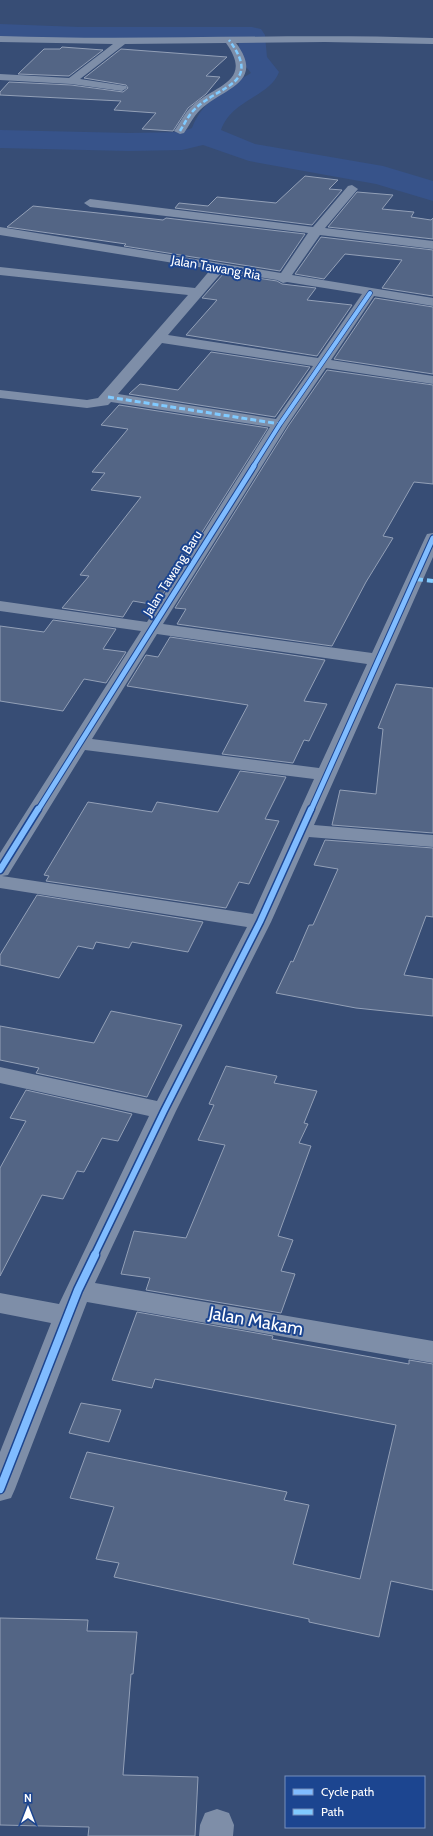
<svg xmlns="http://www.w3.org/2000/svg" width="433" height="1836" viewBox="0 0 433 1836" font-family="Cabin,sans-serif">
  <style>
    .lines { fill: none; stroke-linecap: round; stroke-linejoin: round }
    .river { fill: #37538a; fill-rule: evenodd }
    .building { fill: #536585; stroke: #93a0b7 }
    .minor { fill: #7e8ea8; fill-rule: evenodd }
    .quiet-far2 { stroke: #80caff; stroke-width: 2.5; stroke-dasharray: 5 2.5; stroke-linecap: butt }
    .quiet-far1 { stroke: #80caff; stroke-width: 3; stroke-dasharray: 6 3; stroke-linecap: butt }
    .quiet { stroke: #80caff; stroke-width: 4; stroke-dasharray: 8 4; stroke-linecap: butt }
    .cycleway-far3-casing { stroke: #1c4590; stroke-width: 5.5 }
    .cycleway-far2-casing { stroke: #1c4590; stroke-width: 7 }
    .cycleway-far1-casing { stroke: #1c4590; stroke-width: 9 }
    .cycleway-casing { stroke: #1c4590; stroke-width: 11 }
    .cycleway-far3 { stroke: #80bcff; stroke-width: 4 }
    .cycleway-far2 { stroke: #80bcff; stroke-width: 5 }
    .cycleway-far1 { stroke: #80bcff; stroke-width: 6 }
    .cycleway { stroke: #80bcff; stroke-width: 8 }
    .labels { text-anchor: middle; stroke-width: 4; stroke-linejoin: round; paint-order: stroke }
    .far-street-label { font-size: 13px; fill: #fff; stroke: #1c4590 }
    .near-street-label { font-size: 18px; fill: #fff; stroke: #1c4590 }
  </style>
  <rect width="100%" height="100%" fill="#374d75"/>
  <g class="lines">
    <path class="river" d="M0 24 79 27H252L261 29 265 35 267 57 279 72C270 97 232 99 221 130L255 144 383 166 433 181V201L376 184 249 161 203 145 182 150 129 151 0 148V130L129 133 180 132 192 128C202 101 227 87 251 73L239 58V43H79L0 40Z"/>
  </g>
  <g class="building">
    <path d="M62 47 103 50 69 76 18 74 44 49H60Z"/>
    <path d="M121 49 227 57 206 76 220 77 206 94 188 108 173 131 142 129 156 113 114 110 121 101 0 95V92L9 82 71 85 123 92 128 88 126 85 84 78Z"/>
    <path d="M305 176 338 180 329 189 342 190 312 225 175 208 179 203 208 206 217 197 276 203Z"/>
    <path d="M357 192 393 195 382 209 414 212 411 217 431 220 433 218V239L328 227Z"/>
    <path d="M33 206 163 220 166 218 305 234 280 271 124 246 126 244 7 227Z"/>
    <path d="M321 237 433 250V296L382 288 402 260 345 254 324 279 295 274Z"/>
    <path d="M224 273 277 281 282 284 316 288 307 300 352 305 317 356 186 335 217 300 202 298Z"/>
    <path d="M375 298 433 307V374L334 359Z"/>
    <path d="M211 352 310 367 275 417 129 394 140 384 178 390Z"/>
    <path d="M327 370 433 385V484L414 482 383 536 393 538 366 582 332 646 177 624 186 609 175 608 289 425Z"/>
    <path d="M119 405 268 428 156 605 133 601 123 617 62 608 89 576 80 575 141 497 91 490 105 473 92 472 128 429 101 425Z"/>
    <path d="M53 620 116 629 103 649 126 652 106 683 84 679 63 711 0 701V626L44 632Z"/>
    <path d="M170 637 325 660 304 701 327 704 309 741 304 740 293 763 222 754 248 705 127 686 146 655 158 657Z"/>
    <path d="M396 684 433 688V833L332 825 340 790 376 794 383 729 378 728Z"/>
    <path d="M240 771 286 777 265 819 279 821 249 884 239 882 226 908 46 881 49 876 44 875 88 802 152 812 157 802 218 812Z"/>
    <path d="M325 840 433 848V917L426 916 404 975 433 979V1016L356 1008 276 993 291 961 293 962 309 925H313L338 869 314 865Z"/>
    <path d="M37 895 203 922 188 952 132 942 129 948 96 942 93 949 78 946 59 978 0 965V955Z"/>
    <path d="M111 1011 182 1025 147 1097 36 1073 39 1068 0 1060V1026L94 1043Z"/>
    <path d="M226 1066 277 1076 274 1083 317 1091 304 1123 308 1124 299 1143 311 1146 278 1236 293 1240 281 1271 295 1274 281 1313 146 1290 150 1278 121 1274 134 1231 186 1238 225 1145 198 1140 214 1105 209 1104Z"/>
    <path d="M26 1090 132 1114 118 1141 102 1138 84 1172 77 1171 63 1199 42 1195 0 1276V1168L26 1121 10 1118Z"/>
    <path d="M137 1312 273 1336 272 1339 409 1364V1360L433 1364V1590L391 1581 379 1637 309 1622V1619L114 1577 119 1563 96 1559 114 1507 70 1498 87 1452 287 1492 284 1500 309 1505 293 1564 360 1579 396 1425 155 1379 152 1388 112 1380Z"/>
    <path d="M81 1403 121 1410 109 1442 69 1433Z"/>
    <path d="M0 1618 88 1620 87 1631 137 1632 133 1674H131L123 1775 198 1777 195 1836H88L89 1827 0 1825Z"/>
  </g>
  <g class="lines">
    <g class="minor">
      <path d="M0 36C144 41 289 33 433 38V44L325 42 236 43C266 83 223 88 200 110 193 117 189 126 184 133L180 134 174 131C180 123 185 112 192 106 215 85 254 82 226 43L125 44 80 79 126 86 127 88 122 91 71 84 0 80V74L69 78 113 44 0 42Z"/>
      <path d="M352 185 358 189 325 228 433 241V249L320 235 292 275 433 298V306L374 296 331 360 433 376V384L326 368 288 424 163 624 372 653 425 538 427 534 433 533V557L314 825 433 835V847L309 837 271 922 176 1111 95 1283 433 1341V1363L87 1302 15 1489 11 1498 0 1501V1452L51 1323 0 1313V1293L59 1304 149 1116 0 1083V1067L157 1101 247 927 0 888V853L141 631 0 611V601L147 622 270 427 111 402 108 405 87 408 0 398V390L87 400 98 398 188 295 0 275V267L195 288 211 269 0 235V227L281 273 308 233 90 207 84 203 90 199 313 227 348 186ZM223 271 277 280 283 283 287 282 362 294 318 358 168 335ZM162 343 313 366 276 419 118 394ZM157 634 367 664 319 768 92 739ZM85 750 314 779 253 914 2 876 8 875 11 870Z"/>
      <path d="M217 1809 229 1813 234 1825 233 1836H199L200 1825 205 1813Z"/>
    </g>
    <path class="quiet-far2" d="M180 131C185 123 189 114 196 108 222 84 262 84 229 40"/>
    <path class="quiet-far1" d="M108 397 280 424"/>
    <path class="quiet" d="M415 579 433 581"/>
    <defs>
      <path id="cycleway-far3" d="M253 467 280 424 370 293"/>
      <g id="cycleway-far2">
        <path d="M38 810 254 466"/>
        <path d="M311 810 433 538"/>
      </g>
      <g id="cycleway-far1">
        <path d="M0 870 38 809"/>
        <path d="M94 1256 164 1111 260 922 311 809"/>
      </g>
      <path id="cycleway" d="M0 1489 78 1290 95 1255"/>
    </defs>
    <use href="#cycleway-far3" class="cycleway-far3-casing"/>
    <use href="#cycleway-far2" class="cycleway-far2-casing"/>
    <use href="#cycleway-far1" class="cycleway-far1-casing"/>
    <use href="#cycleway" class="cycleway-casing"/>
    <use href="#cycleway-far3" class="cycleway-far3"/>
    <use href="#cycleway-far2" class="cycleway-far2"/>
    <use href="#cycleway-far1" class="cycleway-far1"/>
    <use href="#cycleway" class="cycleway"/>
  </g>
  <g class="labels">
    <g class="far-street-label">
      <text transform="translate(216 267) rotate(10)" y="5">Jalan Tawang Ria</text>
      <text transform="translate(172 573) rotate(-58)" y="5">Jalan Tawang Baru</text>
    </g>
    <g class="near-street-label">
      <text transform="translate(256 1321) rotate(10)" y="6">Jalan Makam</text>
    </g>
  </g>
  <rect x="285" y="1776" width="140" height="52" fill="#1c4590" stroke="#778fbc"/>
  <rect x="293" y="1789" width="20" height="6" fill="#80bcff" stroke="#778fbc"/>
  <text x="321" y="1796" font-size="12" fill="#ffffff">Cycle path</text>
  <rect x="293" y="1809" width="20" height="6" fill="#80caff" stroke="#778fbc"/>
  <text x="321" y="1816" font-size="12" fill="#ffffff">Path</text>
  <g transform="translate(28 1808)" stroke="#1c4590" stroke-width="3" paint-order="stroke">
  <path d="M0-3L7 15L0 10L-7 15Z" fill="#ffffff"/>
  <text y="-6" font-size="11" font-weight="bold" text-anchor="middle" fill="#ffffff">N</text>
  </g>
</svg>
